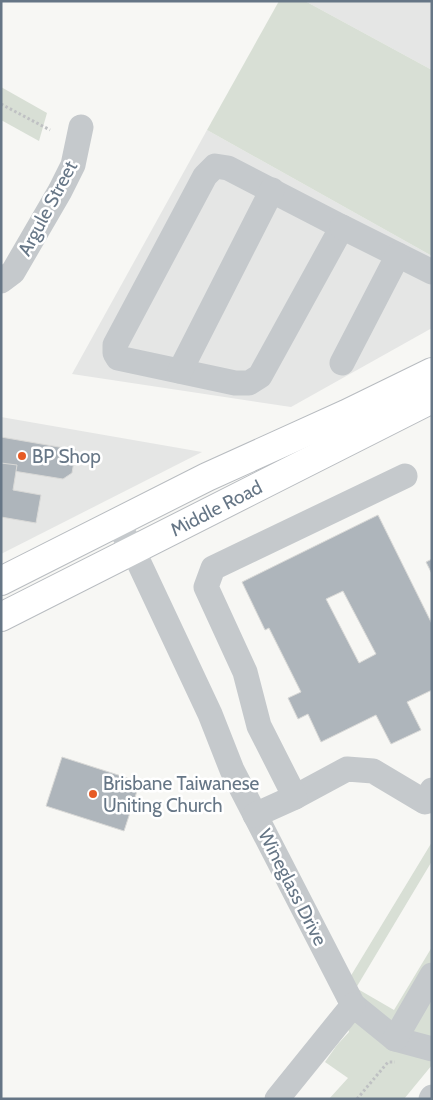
<svg xmlns="http://www.w3.org/2000/svg" width="433" height="1100" viewBox="0 0 433 1100" font-family="Cabin,sans-serif">
  <style>
    .built { fill: #e5e6e5 }
    .green { fill: #d8dfd5 }
    .building { fill: #aeb5bb; stroke: #d9d9d7; fill-rule: evenodd }
    .lines { fill: none; stroke-linecap: round; stroke-linejoin: round }
    .major-casing { stroke: #b8bcc0; stroke-width: 30 }
    .path { stroke: #bfc1c3; stroke-width: 3; stroke-dasharray: 2.5 2.5; stroke-linecap: butt }
    .minor { stroke: #c5c9cc; stroke-width: 25 }
    .major { stroke: #fff; stroke-width: 28 }
    .poi-dot { fill: #e65b25; stroke: #fff; stroke-width: 2 }
    .labels { text-anchor: middle; stroke-width: 5; stroke-linejoin: round; paint-order: stroke }
    .street-label { font-size: 19px; fill: #667686; stroke: #fff }
    .poi-label { font-size: 19px; fill: #667686; stroke: #fff; text-anchor: start }
  </style>
  <rect width="100%" height="100%" fill="#f7f7f4"/>
  <g class="built">
    <path d="M305 1H432V70Z"/>
    <path d="M207 130 432 256V328L291 407 72 374Z"/>
    <path d="M1 417 202 452 1 554Z"/>
  </g>
  <g class="green">
    <path d="M279 1H305L432 70V256L207 130Z"/>
    <path d="M1 87 47 113 39 141 1 120Z"/>
    <path d="M432 842V861L356 988 394 1010 432 947V1065L404 1099H329L348 1078 325 1062 337 1045 349 1032 338 997Z"/>
  </g>
  <g class="building">
    <path d="M1 437 76 450 72 473 63 479 1 469Z"/>
    <path d="M1 463 17 465 13 490 41 495 36 523 1 517Z"/>
    <path d="M378 515 432 624V690L407 702 421 730 391 744 376 715 321 742 308 714 298 719 288 698 301 692 269 628 265 630 242 582ZM343 591 376 654 359 663 326 599Z"/>
    <path d="M432 559V574L426 562Z"/>
    <path d="M62 757 140 782 124 831 46 806Z"/>
  </g>
  <g class="lines">
    <defs>
      <g id="major">
        <path d="M1 581 207 477 346 414 432 372"/>
        <path d="M1 617 432 399"/>
      </g>
    </defs>
    <use href="#major" class="major-casing"/>
    <g class="path">
      <path d="M1 104 50 130"/>
      <path d="M357 1099 388 1062H395"/>
    </g>
    <g class="minor">
      <path d="M215 166 228 168 342 227 260 376 249 383H235L118 358 115 353V345L205 176Z"/>
      <path d="M342 227 432 272"/>
      <path d="M1 281 13 272 60 191 73 165 81 127"/>
      <path d="M342 363 398 255"/>
      <path d="M180 371 272 190"/>
      <path d="M117 523 133 550 210 714 232 770 353 1005 395 1039 432 1049"/>
      <path d="M295 797 347 769 373 771 425 802 432 790"/>
      <path d="M255 815 295 797 259 726 245 672 206 587 213 568 405 476"/>
      <path d="M395 1039 432 975"/>
      <path d="M277 1099 353 1005"/>
      <path d="M431 1099 432 1097"/>
    </g>
    <use href="#major" class="major"/>
  </g>
  <g class="poi-dot">
    <circle cx="22" cy="456" r="5"/>
    <circle cx="93" cy="794" r="5"/>
  </g>
  <g class="labels">
    <g class="street-label">
      <text transform="translate(47 208) rotate(-62)" y="7">Argule Street</text>
      <text transform="translate(216 508) rotate(-27)" y="7">Middle Road</text>
      <text transform="translate(293 887) rotate(63)" y="7">Wineglass Drive</text>
    </g>
    <g class="poi-label">
      <text x="32" y="463">BP Shop</text>
      <text x="103" y="790">Brisbane Taiwanese<tspan x="103" dy="22">Uniting Church</tspan></text>
    </g>
  </g>
  <rect width="433" height="1100" fill="none" stroke="#667686" stroke-width="5"/>
</svg>
